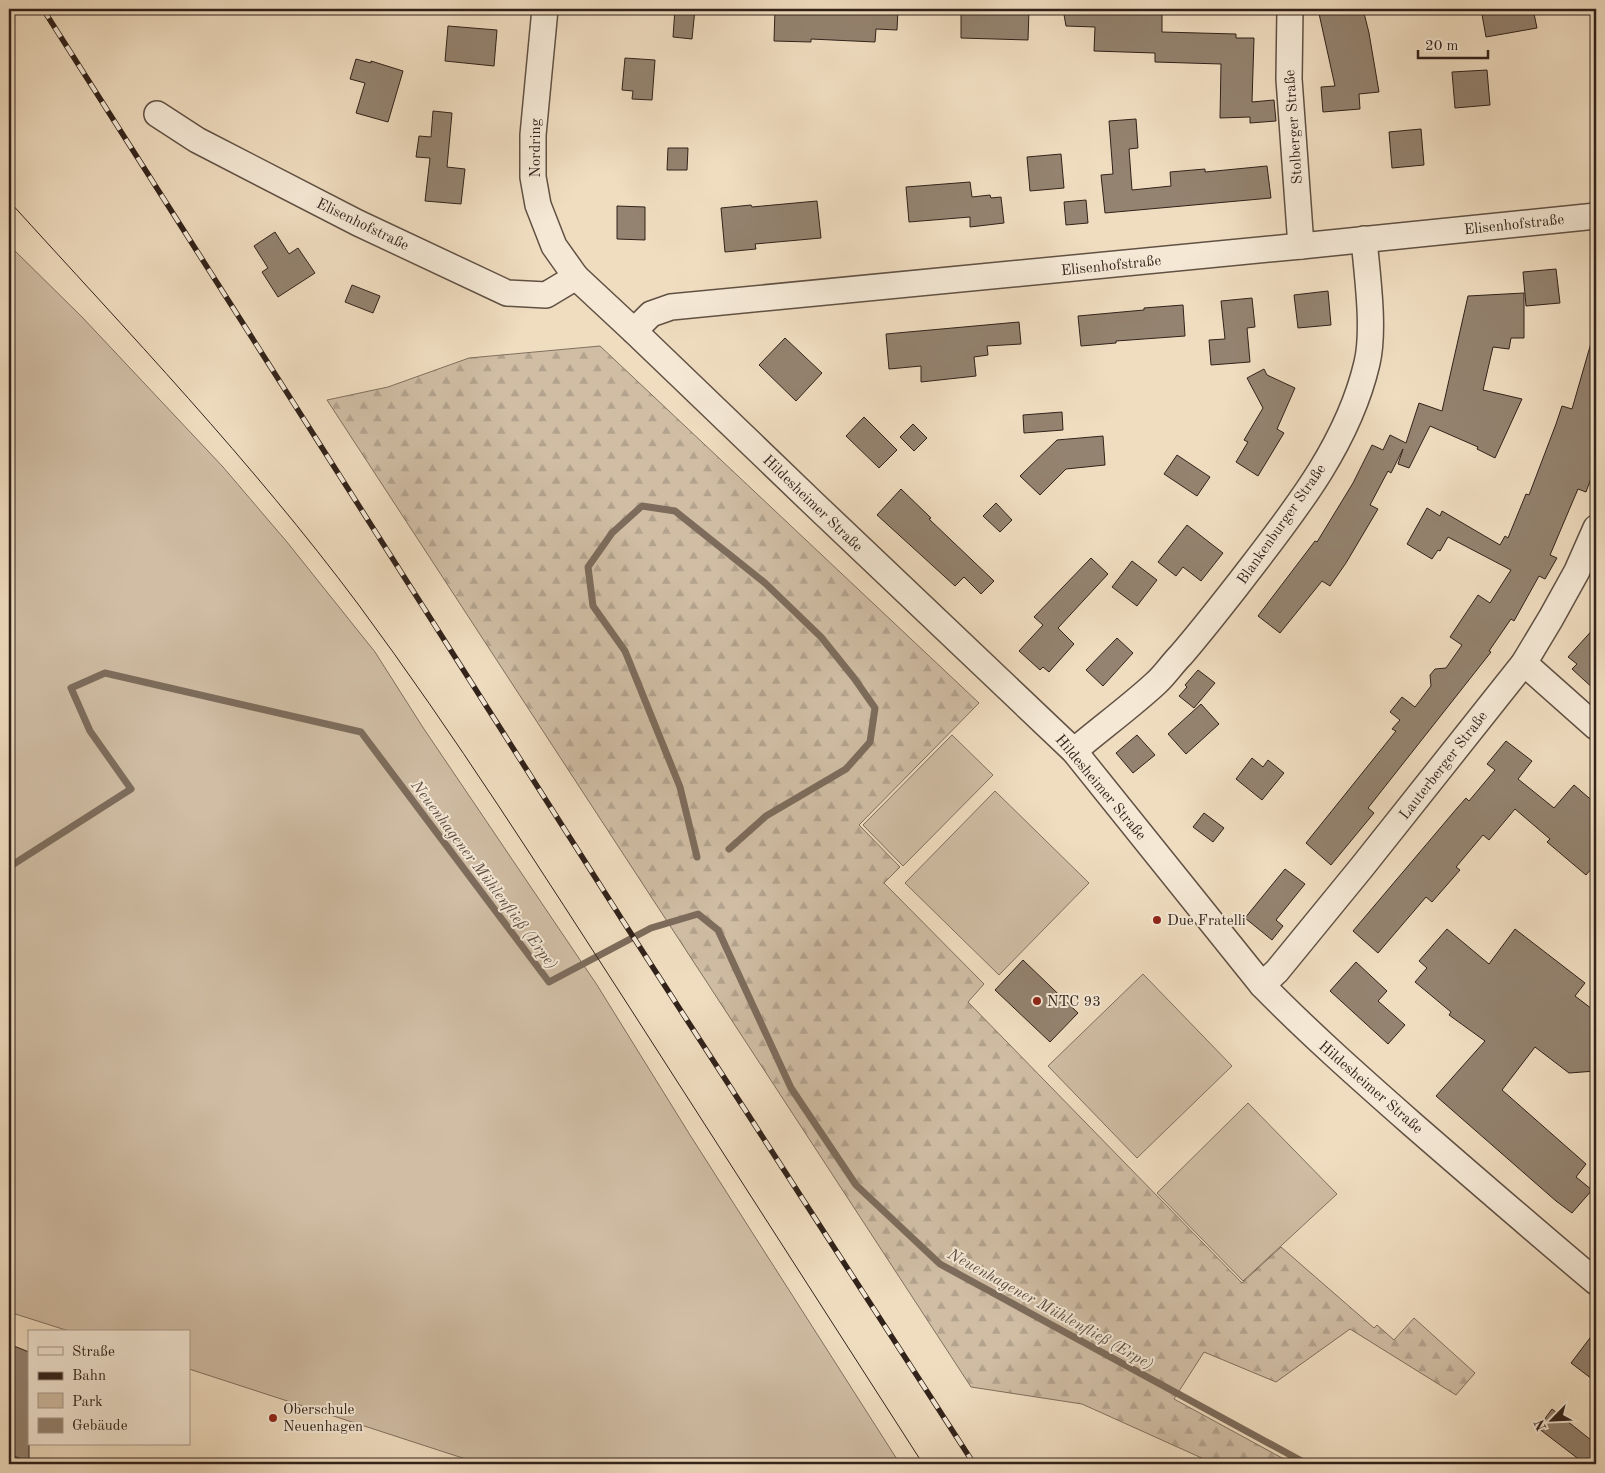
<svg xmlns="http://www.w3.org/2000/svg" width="1605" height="1473" viewBox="0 0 1605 1473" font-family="'Old Standard TT',serif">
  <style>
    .green { fill: #d0bda4; stroke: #80705f }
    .forest { fill: url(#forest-firs); stroke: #80705f }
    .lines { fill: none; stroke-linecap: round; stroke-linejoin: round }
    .stream { stroke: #7d6c5c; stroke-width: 7 }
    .building { fill: #948370; stroke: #31221a }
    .minor-casing { stroke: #615144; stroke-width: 28 }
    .minor { stroke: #f5e9d6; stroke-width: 25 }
    .tram { stroke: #31221a; stroke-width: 1 }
    .rail-casing { stroke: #31221a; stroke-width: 5.5 }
    .rail { stroke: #f5e9d6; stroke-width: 4; stroke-dasharray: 11; stroke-linecap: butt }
    .poi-dot { fill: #8f2418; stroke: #f5e9d6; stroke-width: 2 }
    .labels { text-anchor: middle; stroke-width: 4; stroke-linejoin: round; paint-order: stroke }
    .street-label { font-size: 15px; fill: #31221a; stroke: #f5e9d6 }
    .poi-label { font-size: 15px; fill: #31221a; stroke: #f5e9d6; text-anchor: start }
    .water-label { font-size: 16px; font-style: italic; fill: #5d4d40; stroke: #f5e9d6 }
  </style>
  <defs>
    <pattern id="forest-firs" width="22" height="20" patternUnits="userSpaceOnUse" patternTransform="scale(1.25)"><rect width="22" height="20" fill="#d0bda4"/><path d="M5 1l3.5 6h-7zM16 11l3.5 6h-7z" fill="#b3a28d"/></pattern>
  </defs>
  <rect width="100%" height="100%" fill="#f0ddc0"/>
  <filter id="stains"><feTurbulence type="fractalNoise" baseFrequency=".004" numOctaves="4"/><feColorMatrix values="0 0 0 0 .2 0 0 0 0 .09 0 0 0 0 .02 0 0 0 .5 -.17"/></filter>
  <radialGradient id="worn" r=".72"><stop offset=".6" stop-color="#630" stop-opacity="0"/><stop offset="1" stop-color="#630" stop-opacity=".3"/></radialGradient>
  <g class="green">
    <path d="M9 245 82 317 223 467 287 542 375 652 422 726 597 985 690 1135 900 1464H478V1463L189 1369V1332H72L9 1312Z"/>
    <path d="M952 735 993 775 903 866 863 825Z"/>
    <path d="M995 791 1089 883 999 975 905 883Z"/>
    <path d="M1143 974 1232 1066 1137 1158 1048 1066Z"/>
    <path d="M1248 1103 1337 1194 1243 1281 1157 1193Z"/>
  </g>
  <path class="forest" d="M600 346 979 703 859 825 900 867 884 883 984 984 968 1002 1242 1283 1281 1247 1374 1328 1377 1325 1394 1340 1414 1318 1475 1373 1456 1395 1350 1329 1276 1382 1204 1352 1174 1399 1293 1464H1215L1082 1404 971 1387 327 400 388 387 469 358Z"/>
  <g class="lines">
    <g class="stream">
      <path d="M697 857 680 787 625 651 593 606 588 567 612 533 642 506 675 511 765 583 821 637 854 678 875 708 870 742 846 769 766 816 729 849"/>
      <path d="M9 867 131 789 90 731 71 688 105 673 361 732 549 982 651 928 698 914 718 930 791 1088 856 1185 940 1264 1307 1464"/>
    </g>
  </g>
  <g class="building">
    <path d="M675 9H695L692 39 673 37Z"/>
    <path d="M775 9H898L897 30 876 29 875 42 811 39V42L774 41Z"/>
    <path d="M961 9H1029L1028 40 961 38Z"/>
    <path d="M1063 9H1162V32L1236 34V38H1254L1252 102 1274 100 1276 121 1250 123V117L1220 118 1221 64 1155 62V53L1094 51 1095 27 1066 26Z"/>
    <path d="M1318 9H1363L1369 33 1379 92 1359 94 1360 109 1323 112 1321 87 1335 86Z"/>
    <path d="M1481 9H1533L1537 28 1486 37Z"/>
    <path d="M448 26 497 30 494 66 445 61Z"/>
    <path d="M625 58 655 60 652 100 632 99 633 91 622 90Z"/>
    <path d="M356 59 371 63V61L403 71 388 122 356 113 365 83 350 79Z"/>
    <path d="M1487 70 1490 105 1455 108 1452 72Z"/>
    <path d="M433 111 452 113 447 167 465 169 461 204 425 201 430 158 416 157 419 136 431 137Z"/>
    <path d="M1136 119 1138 148 1129 149 1132 190 1171 186 1170 172 1205 169V172L1267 166 1271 198 1105 213 1101 175 1113 174 1109 121Z"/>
    <path d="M1421 129 1424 165 1392 168 1389 132Z"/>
    <path d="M668 148H688L687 170H667Z"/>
    <path d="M1061 154 1064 188 1030 191 1027 157Z"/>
    <path d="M970 182 972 197 990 195 991 198 1001 197 1004 223 970 227V217L909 222 906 187Z"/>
    <path d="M1086 200 1088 223 1066 225 1064 202Z"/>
    <path d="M817 201 821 238 755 244 756 249 725 252 721 208 751 205 752 207Z"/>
    <path d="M617 206 645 207V240L617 239Z"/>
    <path d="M275 232 289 254 298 248 315 273 278 297 262 272 268 268 254 246Z"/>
    <path d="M1556 269 1560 303 1526 306 1523 272Z"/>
    <path d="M352 285 380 296 373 313 345 302Z"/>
    <path d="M1328 291 1331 325 1298 328 1294 295Z"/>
    <path d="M1524 293V338H1511L1509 349 1493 347 1483 390 1522 399 1495 458 1477 449 1478 447 1430 426 1409 468 1398 464 1403 449 1391 473 1388 471 1370 505 1378 509 1346 563 1330 586 1322 581 1280 633 1258 616 1315 541 1317 542 1353 483 1372 445 1383 450 1390 435 1406 443 1419 403 1442 411 1468 296Z"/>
    <path d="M1252 298 1255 327 1247 328 1250 362 1211 365 1209 340 1225 339 1221 301Z"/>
    <path d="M1183 305 1185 336 1116 341V343L1081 346 1078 316 1144 310V308Z"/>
    <path d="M1019 322 1021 344 987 346 988 355 974 357 976 376 921 382V366L889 369 886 334Z"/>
    <path d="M785 338 822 373 796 401 759 365Z"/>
    <path d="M1591 343H1596V465L1586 492 1578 489 1550 555 1557 558 1545 579 1539 576 1514 621 1511 619 1489 651 1491 652 1368 808 1374 813 1331 865 1306 843 1396 731 1392 729 1400 720 1390 712 1402 697 1415 707 1431 686 1430 675 1435 669 1446 668 1462 645 1450 637 1478 595 1490 603 1511 570 1448 537 1440 551 1438 550 1432 559 1407 544 1427 508 1440 516 1442 511 1500 545 1505 536 1508 538 1526 494 1529 495 1556 424 1562 406 1572 409Z"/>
    <path d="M1264 369 1267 375 1295 388 1277 429 1284 433 1258 476 1236 462 1248 442 1244 440 1263 408 1247 378Z"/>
    <path d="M1062 412 1063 430 1024 433 1023 415Z"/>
    <path d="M864 417 897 450 879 468 846 436Z"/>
    <path d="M913 424 927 438 914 451 900 437Z"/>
    <path d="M1103 436 1105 465 1066 469 1040 495 1020 476 1057 440Z"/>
    <path d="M1177 455 1210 477 1197 496 1164 474Z"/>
    <path d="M901 489 931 518 929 519 994 581 981 594 964 577 955 586 877 515Z"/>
    <path d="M996 503 1012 520 1000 532 983 516Z"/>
    <path d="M1187 525 1223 553 1201 581 1183 567 1176 576 1158 562Z"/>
    <path d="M1091 558 1108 574 1058 628 1074 644 1049 672 1043 667 1040 670 1019 651 1043 625 1034 617Z"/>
    <path d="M1132 561 1157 580 1137 606 1112 587Z"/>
    <path d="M1596 626V691L1572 669 1577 664 1568 657Z"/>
    <path d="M1117 638 1133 653 1103 686 1086 670Z"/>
    <path d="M1198 670 1215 683 1194 708 1179 696 1187 687 1185 685Z"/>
    <path d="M1201 704 1219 724 1186 754 1168 734Z"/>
    <path d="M1137 735 1155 755 1133 773 1116 753Z"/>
    <path d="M1506 741 1532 761 1518 779 1554 808 1574 785 1596 804V863L1586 875 1547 842 1550 839 1515 809 1489 840 1483 835 1456 867 1460 870 1432 902 1426 897 1378 953 1353 931 1458 807 1466 798 1469 801 1495 770 1487 764Z"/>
    <path d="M1252 758 1263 767 1268 760 1284 773 1262 800 1236 779Z"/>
    <path d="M1204 813 1224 828 1213 842 1193 827Z"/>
    <path d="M1285 869 1305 884 1276 920 1283 926 1272 940 1245 918Z"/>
    <path d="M1447 929 1489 964 1515 929 1585 983 1575 996 1596 1012V1071L1569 1073 1535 1047 1502 1090 1586 1164 1576 1177 1592 1190 1572 1213 1556 1201 1436 1096 1485 1041 1449 1015 1451 1012 1415 982 1427 968 1419 961Z"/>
    <path d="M1023 960 1078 1013 1050 1042 995 990Z"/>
    <path d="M1356 962 1387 991 1378 1001 1405 1025 1388 1044 1330 991Z"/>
    <path d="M1596 1330V1382L1571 1363Z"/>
    <path d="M9 1344 29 1352V1462L9 1454Z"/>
    <path d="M1552 1409 1596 1444V1464H1585L1538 1428Z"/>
  </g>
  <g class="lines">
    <defs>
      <g id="minor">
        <path d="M545 9 533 135V177L538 205 554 246 576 277 634 331 814 504 1074 751 1262 985C1310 1034 1361 1079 1412 1124 1473 1177 1534 1230 1596 1282"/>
        <path d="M1290 9 1289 79 1301 246"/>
        <path d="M157 114 197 140 358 223 507 293 546 295 576 277"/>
        <path d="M634 331 651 314 671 307 1301 246 1596 216"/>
        <path d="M1524 663 1596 727"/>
        <path d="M1074 751C1101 728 1130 707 1156 683 1165 675 1172 664 1181 655 1200 633 1218 610 1236 587 1288 519 1347 449 1367 363 1375 329 1367 274 1364 239"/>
        <path d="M1262 985 1277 971 1362 867 1524 663 1551 618 1577 571 1596 528"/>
      </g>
    </defs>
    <use href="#minor" class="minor-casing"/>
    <use href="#minor" class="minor"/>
    <path class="tram" d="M9 201C128 332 252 462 358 604 455 735 542 872 630 1008 728 1160 825 1312 923 1464"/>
    <defs>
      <path id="rail" d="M43 9 621 918 974 1464"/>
    </defs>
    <use href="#rail" class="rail-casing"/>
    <use href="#rail" class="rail"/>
  </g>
  <g class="poi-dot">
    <circle cx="1157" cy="920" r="5"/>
    <circle cx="1037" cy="1001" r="5"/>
    <circle cx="273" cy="1418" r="5"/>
  </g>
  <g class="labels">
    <g class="street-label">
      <text transform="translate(1293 127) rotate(-94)" y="5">Stolberger Straße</text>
      <text transform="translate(535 148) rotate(-90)" y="5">Nordring</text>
      <text transform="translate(363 224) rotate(26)" y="5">Elisenhofstraße</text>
      <text transform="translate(1514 224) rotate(-6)" y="5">Elisenhofstraße</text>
      <text transform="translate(1111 265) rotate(-6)" y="5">Elisenhofstraße</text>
      <text transform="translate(813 503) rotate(44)" y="5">Hildesheimer Straße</text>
      <text transform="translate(1281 524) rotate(-55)" y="5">Blankenburger Straße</text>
      <text transform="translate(1443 765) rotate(-52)" y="5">Lauterberger Straße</text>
      <text transform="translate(1101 787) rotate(50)" y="5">Hildesheimer Straße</text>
      <text transform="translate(1371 1087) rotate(41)" y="5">Hildesheimer Straße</text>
    </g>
    <g class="poi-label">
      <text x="1167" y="925">Due Fratelli</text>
      <text x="1047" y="1006">NTC 93</text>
      <text x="283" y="1414">Oberschule<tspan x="283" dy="17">Neuenhagen</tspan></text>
    </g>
    <g class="water-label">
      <text transform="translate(485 874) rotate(53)" y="6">Neuenhagener Mühlenfließ (Erpe)</text>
      <text transform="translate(1051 1308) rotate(29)" y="6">Neuenhagener Mühlenfließ (Erpe)</text>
    </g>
  </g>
  <rect width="1605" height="1473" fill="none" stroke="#f0ddc0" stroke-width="30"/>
  <rect x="10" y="10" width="1585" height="1453" fill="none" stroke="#31221a" stroke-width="2.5"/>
  <rect x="15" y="15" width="1575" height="1443" fill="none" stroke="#31221a"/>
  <rect x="28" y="1330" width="162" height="115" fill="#f5e9d6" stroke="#a7998b"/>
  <rect x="38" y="1347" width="25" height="8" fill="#f5e9d6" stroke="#a7998b"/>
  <text x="72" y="1356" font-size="15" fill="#31221a">Straße</text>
  <rect x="38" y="1372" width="25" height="8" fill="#31221a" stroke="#a7998b"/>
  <text x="72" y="1380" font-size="15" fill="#31221a">Bahn</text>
  <rect x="38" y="1393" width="25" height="15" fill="#d0bda4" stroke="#a7998b"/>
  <text x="72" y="1406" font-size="15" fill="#31221a">Park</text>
  <rect x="38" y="1418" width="25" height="15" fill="#948370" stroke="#a7998b"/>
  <text x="72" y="1430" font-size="15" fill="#31221a">Gebäude</text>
  <g transform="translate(1552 1420) rotate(246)" stroke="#f5e9d6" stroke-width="4" paint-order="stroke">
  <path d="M0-4L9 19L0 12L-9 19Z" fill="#31221a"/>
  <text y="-8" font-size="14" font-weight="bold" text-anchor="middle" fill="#31221a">N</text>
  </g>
  <path d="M1418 50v8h70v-8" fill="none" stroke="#31221a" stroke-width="2.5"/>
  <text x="1425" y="50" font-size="15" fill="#31221a" stroke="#f5e9d6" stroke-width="4" paint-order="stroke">20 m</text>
  <rect width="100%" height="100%" filter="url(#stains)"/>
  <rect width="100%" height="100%" fill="url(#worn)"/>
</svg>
